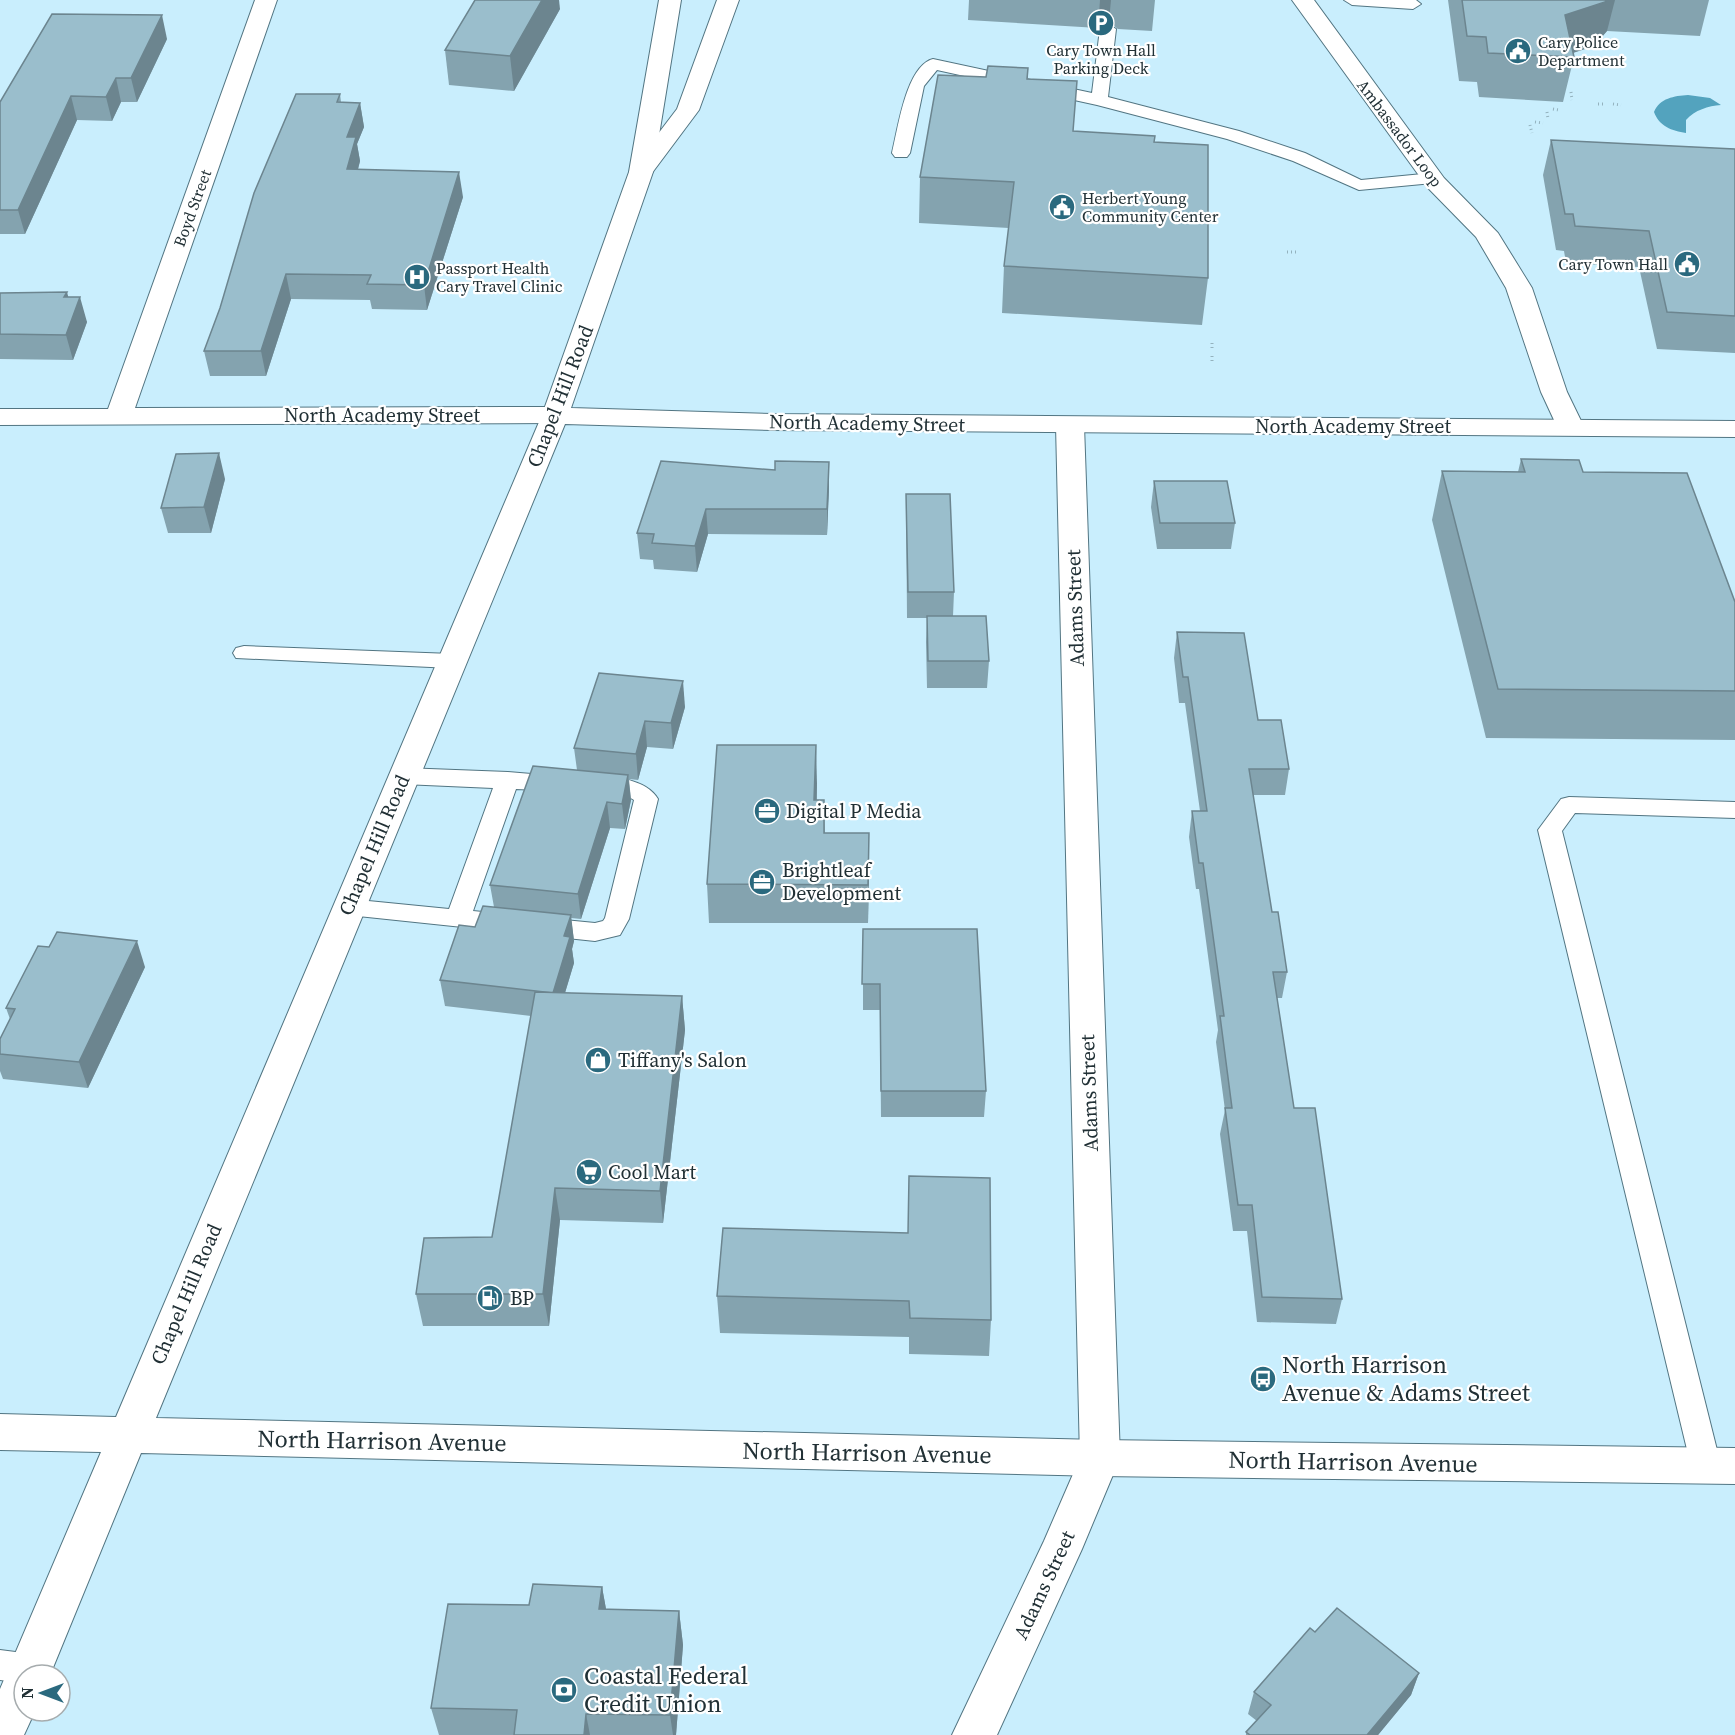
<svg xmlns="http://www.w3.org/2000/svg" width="1735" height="1735" viewBox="0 0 1735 1735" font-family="'Source Serif 4',serif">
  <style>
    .water { fill: #53a3be }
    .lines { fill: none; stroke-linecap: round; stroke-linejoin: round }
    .service-casing { stroke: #527582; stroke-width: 2 }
    .minor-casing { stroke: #527582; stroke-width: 2 }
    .tertiary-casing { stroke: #527582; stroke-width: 2 }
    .secondary-casing { stroke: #527582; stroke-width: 2 }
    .path { stroke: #94b2be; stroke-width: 3; stroke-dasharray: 1 3; stroke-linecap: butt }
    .service { fill: #fff; fill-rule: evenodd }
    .minor { fill: #fff; fill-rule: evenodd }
    .tertiary { fill: #fff; fill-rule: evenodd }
    .secondary { fill: #fff; fill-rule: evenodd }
    .wall { fill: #84a3af }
    .shaded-wall { fill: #6c858f }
    .building { fill: #9abecc; stroke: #6c858f; stroke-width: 1.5 }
    .labels { text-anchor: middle; stroke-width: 4.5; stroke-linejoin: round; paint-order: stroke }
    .far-poi-label { font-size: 16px; fill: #213035; stroke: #fff; text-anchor: start }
    .far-street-label { font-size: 16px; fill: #213035; stroke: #fff }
    .street-label { font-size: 20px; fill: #213035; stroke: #fff }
    .poi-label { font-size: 20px; fill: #213035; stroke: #fff; text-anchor: start }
    .near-poi-label { font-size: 24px; fill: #213035; stroke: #fff; text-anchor: start }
    .near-street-label { font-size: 24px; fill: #213035; stroke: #fff }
  </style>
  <rect width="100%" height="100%" fill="#c9eefd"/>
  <path class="water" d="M1688 95 1710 98 1721 105C1708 106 1695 110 1686 120V133C1672 131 1659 126 1654 112 1660 98 1674 96 1688 95Z"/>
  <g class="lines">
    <defs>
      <g id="service">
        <path d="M1344 0H1416L1421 4 1413 9 1352 5Z"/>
        <path d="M1108 24 1116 29 1108 97 1239 131 1305 153 1361 180 1433 173 1439 174 1442 178 1439 182 1433 183 1359 190 1293 161 1227 139 1097 105 937 70 924 86 910 153 907 157H895L892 153C898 129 906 66 933 59L1092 93 1100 29Z"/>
        <path d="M244 646 452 654 460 656 463 661 460 666 452 668 236 658 233 653 236 648Z"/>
        <path d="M403 768 508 772 567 777 571 783 567 789 559 791 516 789 473 911 595 923 603 921 605 918 634 800 629 797 589 792 585 786 589 780C610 774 646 779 658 799L629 919 620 935 595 941 339 914 336 908 339 902 348 899 449 909 493 788 403 784 395 782 391 776 395 770Z"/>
        <path d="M1569 797 1735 802V818L1575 813 1562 831 1721 1466 1717 1475 1706 1479 1695 1475 1691 1466 1538 830 1561 799Z"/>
        <path d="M0 1650 31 1654 42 1658 47 1669 44 1675H24V1683L0 1680Z"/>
      </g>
      <g id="minor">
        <path d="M255 0H277L135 408 555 407 565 409 568 415 565 421 555 423 0 425V409H108Z"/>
        <path d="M1292 0H1314L1444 178 1498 233 1532 288 1567 392 1584 427 1580 433 1570 435 1560 433 1541 392 1506 288 1476 237 1428 188Z"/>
        <path d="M1070 417 1080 419 1084 425 1120 1458 1082 1549 997 1735H952L1044 1541 1080 1458 1056 425 1060 419Z"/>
      </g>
      <path id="tertiary" d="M717 0H739L699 110 649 177 641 179 633 177 629 172 677 109Z"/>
      <path id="secondary" d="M659 0H681L653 172 571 408 772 414 1735 421V437L772 430 565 424 156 1418 1100 1440 1735 1448V1484L1100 1476 141 1453 50 1675H24V1711H35L24 1735H0V1689L101 1452 0 1450V1414L116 1417 542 415 629 172Z"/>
    </defs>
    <use href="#service" class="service-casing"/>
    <use href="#minor" class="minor-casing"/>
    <use href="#tertiary" class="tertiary-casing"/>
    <use href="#secondary" class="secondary-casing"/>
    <g class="path">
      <path d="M1571 92 1572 100"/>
      <path d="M1598 104H1606"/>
      <path d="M1613 104 1621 105"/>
      <path d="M1553 109 1559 110"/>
      <path d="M1547 112 1548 119"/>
      <path d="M1535 122 1543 123"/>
      <path d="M1530 125 1532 133"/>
      <path d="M1287 252H1297"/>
      <path d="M1212 343V350"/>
      <path d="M1212 356V364"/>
    </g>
    <use href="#service" class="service"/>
    <use href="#minor" class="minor"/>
    <use href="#tertiary" class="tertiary"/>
    <use href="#secondary" class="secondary"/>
  </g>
  <g class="wall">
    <path d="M969 0H1155L1152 31 1118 29 1109 22 1098 28 968 20Z"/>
    <path d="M1448 0H1709L1700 36 1607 31 1594 46 1573 53 1574 57 1563 102 1479 97 1477 82 1459 81Z"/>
    <path d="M560 9 514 91 449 85 445 50Z"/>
    <path d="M167 39 137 102H121L112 121 77 120 25 234H0V102Z"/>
    <path d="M1028 68V79L1073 131 1154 142 1208 278 1202 325 1002 313 1004 266 1009 228 919 223 920 177 986 77Z"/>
    <path d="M340 94 341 102 360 103 364 127 357 144 360 161 358 170 463 197 427 310 372 309 370 300 291 299 266 376H210L204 351 220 308Z"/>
    <path d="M1551 140 1735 149V353L1657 349 1639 267 1566 263 1564 251 1556 250 1543 175Z"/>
    <path d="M0 293 68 297 87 322 73 360 0 359Z"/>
    <path d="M1521 459 1583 472 1735 602V740L1486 738 1432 520 1442 471 1518 472Z"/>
    <path d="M829 462V487L827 535 708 534 697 572 654 569 653 560 640 559 637 533 775 470Z"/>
    <path d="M225 479 211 533H168L161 508Z"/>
    <path d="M1154 481 1235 523 1231 549H1157L1151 507Z"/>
    <path d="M906 494 954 592 953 616 989 661 987 688H927L926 642 927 618H907Z"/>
    <path d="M1177 632 1258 720 1289 769 1285 795H1253L1272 912 1287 972 1282 998H1277L1294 1108 1342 1299 1336 1324 1257 1322 1247 1231H1233L1220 1134 1225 1110 1216 1042 1218 1030 1199 889H1196L1189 837 1192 811H1200L1185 703H1179L1174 658Z"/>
    <path d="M599 673 685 707 673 749 647 747 638 780 629 779 631 800 625 829 610 828 581 919 571 918 574 941 572 949 574 963 565 993 682 996 685 1030 663 1223 560 1220 549 1326H423L416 1294 492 1237 531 1016 445 1006 440 980 475 927 494 907 490 885 577 770 574 748Z"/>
    <path d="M817 784V800H824L825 833H869L868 923H709L707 884Z"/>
    <path d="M863 929 986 1091 984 1117H881L880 1010H863Z"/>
    <path d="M49 947 145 967 88 1088 3 1079 0 1071V1039L10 1019 6 1008Z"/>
    <path d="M723 1228 991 1320 989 1356 909 1354V1337L720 1333 717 1296Z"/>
    <path d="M602 1587 606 1609 679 1611 683 1645 676 1735H439L431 1708 529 1605Z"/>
    <path d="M1315 1632 1419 1673 1411 1695 1378 1735H1246V1732L1257 1721 1248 1714 1254 1692Z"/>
  </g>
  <g class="shaded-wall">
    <path d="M542 0H559L560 9 514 91 510 56Z"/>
    <path d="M1100 0H1111L1109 22 1098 28Z"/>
    <path d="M1606 0H1615L1607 31 1594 46 1563 56 1565 15Z"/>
    <path d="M162 15 167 39 137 102 131 78Z"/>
    <path d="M116 78 121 102 112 121 106 97Z"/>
    <path d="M71 96 77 120 25 234 18 210Z"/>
    <path d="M360 103 364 127 357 144 360 161 351 194 347 169V137Z"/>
    <path d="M459 172 463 197 427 310 424 285Z"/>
    <path d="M286 274 291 299 266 376 261 351Z"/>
    <path d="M67 292 73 315 80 297 87 322 73 360 66 335 64 297Z"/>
    <path d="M219 453 225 479 211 533 204 507Z"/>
    <path d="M829 462V487L827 535V509Z"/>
    <path d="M706 509 708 534 697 572 695 546Z"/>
    <path d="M683 681 685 707 673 749 671 723Z"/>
    <path d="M645 721 647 747 638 780 636 754Z"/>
    <path d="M816 745 817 784 815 838 814 800Z"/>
    <path d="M628 775 631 800 625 829 622 804Z"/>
    <path d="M607 802 610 828 581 919 578 894Z"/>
    <path d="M869 833V871L868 923V885Z"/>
    <path d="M571 915 574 941 572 949 574 963 557 1019 553 993 564 936Z"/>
    <path d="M137 941 145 967 88 1088 79 1062Z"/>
    <path d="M682 996 685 1030 663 1223 660 1191Z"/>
    <path d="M555 1188 560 1220 549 1326 543 1294Z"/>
    <path d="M602 1587 608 1620 599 1609Z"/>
    <path d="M679 1611 683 1645 676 1735H673L670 1715Z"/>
    <path d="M1419 1673 1411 1695 1378 1735H1367Z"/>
    <path d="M586 1714 590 1735H584Z"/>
  </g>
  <g class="building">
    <path d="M475 0H542L510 56 445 50Z"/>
    <path d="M1462 0H1606L1605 2 1565 15 1574 57 1488 53 1486 37 1467 36Z"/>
    <path d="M52 14 162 15 131 78H116L106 97 71 96 18 210H0V102Z"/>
    <path d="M988 66 1028 68 1027 79 1077 81 1073 131 1155 136 1154 142 1208 145V278L1004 266 1014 182 920 177 938 75 986 77Z"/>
    <path d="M296 94H340L337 102 360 103 347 137H356L347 169 459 172 424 285 367 284 371 275 286 274 261 351H204L220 308 254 193Z"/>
    <path d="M1551 140 1735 149V316L1667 312 1649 231 1575 226 1573 214H1565Z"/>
    <path d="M67 292 64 297H80L66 335 0 334V293Z"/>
    <path d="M219 453 204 507 161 508 176 454Z"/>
    <path d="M1521 459 1579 460 1583 472 1687 473 1735 602V691L1498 689 1442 471 1525 472Z"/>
    <path d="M661 461 775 470V461L829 462 827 509H706L695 546 652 543 654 534 637 533Z"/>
    <path d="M1154 481H1227L1235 523H1160Z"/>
    <path d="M906 494H950L954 592H908Z"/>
    <path d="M927 616H986L989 661H928Z"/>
    <path d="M1177 632 1244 633 1258 720H1281L1289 769H1249L1272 912H1278L1287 972H1273L1294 1108H1315L1342 1299 1262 1297 1252 1205H1238L1225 1108H1232L1220 1016H1224L1203 863H1199L1192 811H1207L1188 677H1183Z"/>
    <path d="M599 673 683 681 671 723 645 721 636 754 574 748Z"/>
    <path d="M717 745H816L814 800H824V833H869L868 885 707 884Z"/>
    <path d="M533 766 628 775 622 804 607 802 578 894 490 885Z"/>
    <path d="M483 906 571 915 564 936 570 937 553 993 440 980 459 925 475 927Z"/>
    <path d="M863 929H977L986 1091H881L880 984H862Z"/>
    <path d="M57 932 137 941 79 1062 0 1054V1039L15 1009 6 1008 38 946 49 947Z"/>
    <path d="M535 992 682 996 660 1191 555 1188 543 1294H416L424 1238 492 1237Z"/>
    <path d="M909 1176 990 1178 991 1320 910 1318 909 1301 717 1296 723 1228 908 1233Z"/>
    <path d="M533 1584 602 1587 599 1609 679 1611 670 1715 586 1714 584 1735H514L517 1710 431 1708 448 1604 529 1605Z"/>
    <path d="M1337 1608 1419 1673 1367 1735H1250L1246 1732 1271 1705 1254 1692 1310 1628 1315 1632Z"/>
  </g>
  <defs>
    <symbol id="parking-disc" viewBox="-11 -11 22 22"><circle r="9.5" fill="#2a697e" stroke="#fff"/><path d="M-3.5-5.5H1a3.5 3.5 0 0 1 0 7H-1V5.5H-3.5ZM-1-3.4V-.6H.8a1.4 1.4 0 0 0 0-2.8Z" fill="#fff"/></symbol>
    <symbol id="civic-disc" viewBox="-11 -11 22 22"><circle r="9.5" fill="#2a697e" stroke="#fff"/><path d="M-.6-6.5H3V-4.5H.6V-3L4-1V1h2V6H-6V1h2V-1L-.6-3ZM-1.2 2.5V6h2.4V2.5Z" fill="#fff"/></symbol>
    <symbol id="hospital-disc" viewBox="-11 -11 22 22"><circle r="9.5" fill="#2a697e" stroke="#fff"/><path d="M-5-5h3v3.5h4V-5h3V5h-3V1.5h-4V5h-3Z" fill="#fff"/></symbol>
    <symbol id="office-disc" viewBox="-11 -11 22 22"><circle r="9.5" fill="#2a697e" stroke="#fff"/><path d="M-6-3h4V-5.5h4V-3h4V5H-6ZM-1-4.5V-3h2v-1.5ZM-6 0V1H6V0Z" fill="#fff"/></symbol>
    <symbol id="shop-disc" viewBox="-11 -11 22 22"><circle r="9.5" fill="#2a697e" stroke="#fff"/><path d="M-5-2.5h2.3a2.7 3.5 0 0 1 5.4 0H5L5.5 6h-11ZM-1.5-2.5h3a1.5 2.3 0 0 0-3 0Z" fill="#fff"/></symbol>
    <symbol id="supermarket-disc" viewBox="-11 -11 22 22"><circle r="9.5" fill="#2a697e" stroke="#fff"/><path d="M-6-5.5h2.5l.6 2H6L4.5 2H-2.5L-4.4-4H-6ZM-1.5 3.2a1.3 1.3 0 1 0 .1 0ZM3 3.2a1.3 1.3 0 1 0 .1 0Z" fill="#fff"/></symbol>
    <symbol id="fuel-disc" viewBox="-11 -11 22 22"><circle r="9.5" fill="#2a697e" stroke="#fff"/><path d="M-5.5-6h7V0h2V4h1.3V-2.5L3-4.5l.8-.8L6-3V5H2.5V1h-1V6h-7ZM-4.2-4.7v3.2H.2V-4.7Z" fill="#fff"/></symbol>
    <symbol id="bus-disc" viewBox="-11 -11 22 22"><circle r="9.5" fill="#2a697e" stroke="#fff"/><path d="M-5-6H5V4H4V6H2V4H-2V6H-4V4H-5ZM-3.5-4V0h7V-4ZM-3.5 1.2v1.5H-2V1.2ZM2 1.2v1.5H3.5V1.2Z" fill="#fff"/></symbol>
    <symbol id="bank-disc" viewBox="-11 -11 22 22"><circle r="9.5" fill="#2a697e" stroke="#fff"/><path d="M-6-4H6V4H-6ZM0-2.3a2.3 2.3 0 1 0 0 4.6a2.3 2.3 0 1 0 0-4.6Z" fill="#fff"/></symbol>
  </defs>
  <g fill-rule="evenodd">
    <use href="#parking-disc" x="1086" y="8" width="30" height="30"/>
    <use href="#civic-disc" x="1503" y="36" width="30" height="30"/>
    <use href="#civic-disc" x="1047" y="192" width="30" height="30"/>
    <use href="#civic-disc" x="1672" y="249" width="30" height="30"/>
    <use href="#hospital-disc" x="402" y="262" width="30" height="30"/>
    <use href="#office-disc" x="752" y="796" width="30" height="30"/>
    <use href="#office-disc" x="747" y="867" width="30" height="30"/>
    <use href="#shop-disc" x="583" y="1045" width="30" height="30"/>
    <use href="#supermarket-disc" x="574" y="1157" width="30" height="30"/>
    <use href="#fuel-disc" x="475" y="1283" width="30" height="30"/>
    <use href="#bus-disc" x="1248" y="1364" width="30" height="30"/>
    <use href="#bank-disc" x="549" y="1675" width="30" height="30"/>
  </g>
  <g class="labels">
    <g class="far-poi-label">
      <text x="1538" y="48">Cary Police<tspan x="1538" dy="18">Department</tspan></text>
      <text x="1101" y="56" text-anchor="middle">Cary Town Hall<tspan x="1101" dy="18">Parking Deck</tspan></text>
      <text x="1082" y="204">Herbert Young<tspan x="1082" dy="18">Community Center</tspan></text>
      <text x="1668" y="270" text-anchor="end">Cary Town Hall</text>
      <text x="436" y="274">Passport Health<tspan x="436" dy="18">Cary Travel Clinic</tspan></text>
    </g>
    <g class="far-street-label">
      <text transform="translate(1400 133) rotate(53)" y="6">Ambassador Loop</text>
      <text transform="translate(192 208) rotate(-70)" y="6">Boyd Street</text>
    </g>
    <g class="street-label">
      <text transform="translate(560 396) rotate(-69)" y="7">Chapel Hill Road</text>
      <text x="382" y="422">North Academy Street</text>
      <text transform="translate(867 423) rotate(1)" y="7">North Academy Street</text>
      <text x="1353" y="433">North Academy Street</text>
      <text transform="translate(1075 608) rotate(-92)" y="7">Adams Street</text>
      <text transform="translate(374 845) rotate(-67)" y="7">Chapel Hill Road</text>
      <text transform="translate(1089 1093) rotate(-92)" y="7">Adams Street</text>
      <text transform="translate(186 1294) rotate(-67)" y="7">Chapel Hill Road</text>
      <text transform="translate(1044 1585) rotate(-65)" y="7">Adams Street</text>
    </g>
    <g class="poi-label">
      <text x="786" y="818">Digital P Media</text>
      <text x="782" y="877">Brightleaf<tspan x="782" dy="23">Development</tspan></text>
      <text x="618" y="1067">Tiffany's Salon</text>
      <text x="608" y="1179">Cool Mart</text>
      <text x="510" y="1305">BP</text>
    </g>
    <g class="near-poi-label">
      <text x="1282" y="1373">North Harrison<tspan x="1282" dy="28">Avenue &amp; Adams Street</tspan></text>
      <text x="584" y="1684">Coastal Federal<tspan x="584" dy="28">Credit Union</tspan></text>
    </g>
    <g class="near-street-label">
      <text transform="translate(382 1441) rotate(1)" y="8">North Harrison Avenue</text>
      <text transform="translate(867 1453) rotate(1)" y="8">North Harrison Avenue</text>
      <text transform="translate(1353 1462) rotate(1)" y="8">North Harrison Avenue</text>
    </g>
  </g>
  <g transform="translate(42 1693) rotate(270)"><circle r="28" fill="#ffffff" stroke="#a6acae" stroke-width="1.5"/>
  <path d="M0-4.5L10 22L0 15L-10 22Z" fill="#2a697e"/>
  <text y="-9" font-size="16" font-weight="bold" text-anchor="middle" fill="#213035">N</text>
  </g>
</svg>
